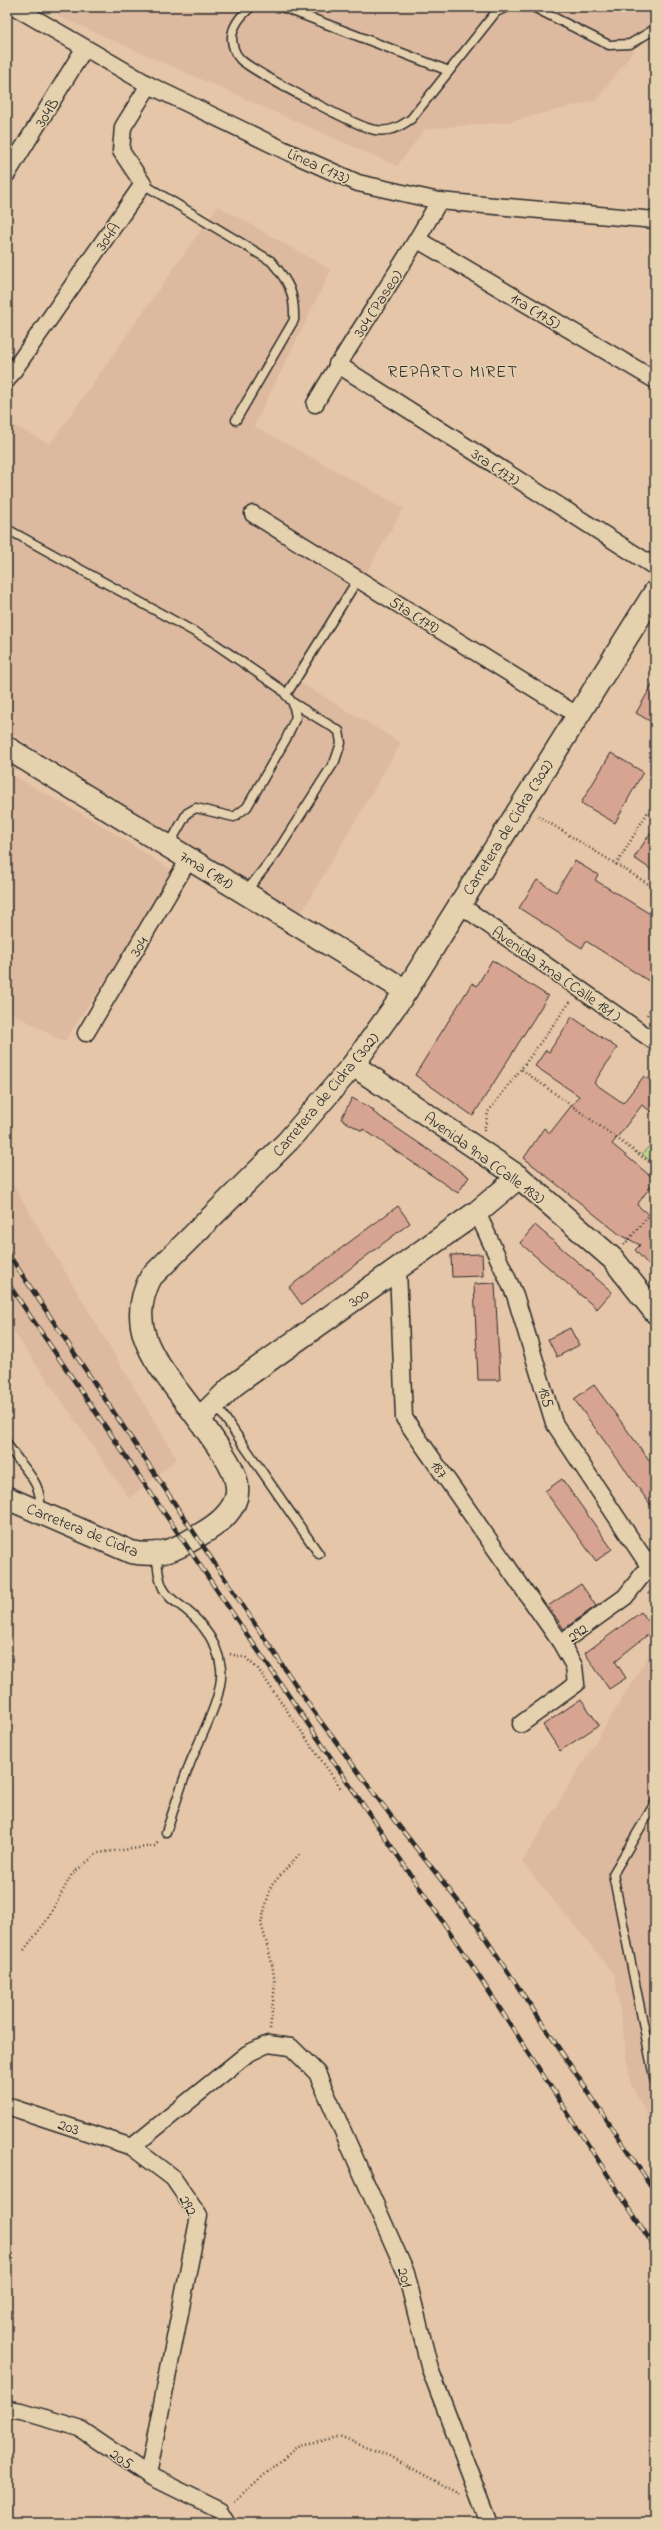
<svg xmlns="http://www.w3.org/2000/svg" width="662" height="2530" viewBox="0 0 662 2530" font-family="'Indie Flower',sans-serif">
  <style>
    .built { fill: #ddb99f }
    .green { fill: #bad48b; stroke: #72805b }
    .building { fill: #d7a492; stroke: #2b2b2b }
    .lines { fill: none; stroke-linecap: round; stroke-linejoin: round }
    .lane-casing { stroke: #2b2b2b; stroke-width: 11 }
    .street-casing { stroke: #2b2b2b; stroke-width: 19 }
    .secondary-casing { stroke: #2b2b2b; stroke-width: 25 }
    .path { stroke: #2b2b2b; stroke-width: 2.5; stroke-dasharray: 1 3; stroke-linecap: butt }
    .lane { stroke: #e6d1af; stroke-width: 8 }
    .street { stroke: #e6d1af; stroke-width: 16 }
    .secondary { stroke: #e6d1af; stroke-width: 22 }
    .rail-casing { stroke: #2b2b2b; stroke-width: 4.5 }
    .rail { stroke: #e6d1af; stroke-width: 3; stroke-dasharray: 9; stroke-linecap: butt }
    .labels { text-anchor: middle; stroke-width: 3; stroke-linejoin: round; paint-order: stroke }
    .street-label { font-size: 16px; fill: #2b2b2b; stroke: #e6d1af }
    .neighbourhood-label { font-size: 17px; letter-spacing: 1px; fill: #2b2b2b; stroke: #e6d1af }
  </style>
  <rect width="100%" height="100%" fill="#e5c6a8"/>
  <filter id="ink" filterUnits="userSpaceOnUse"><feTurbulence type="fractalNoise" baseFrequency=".025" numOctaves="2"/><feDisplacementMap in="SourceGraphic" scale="8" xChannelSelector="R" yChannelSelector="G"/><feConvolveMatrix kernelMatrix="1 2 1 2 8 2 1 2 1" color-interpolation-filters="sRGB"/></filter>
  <g filter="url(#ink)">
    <g class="built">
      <path d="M63 7H654L655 21 597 100 508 122 425 129 397 166 58 16Z"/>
      <path d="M218 206 331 270 254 426 404 508 301 683 401 743 300 915 7 731V422L50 444Z"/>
      <path d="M7 772 98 823 176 873 64 1042 7 1010Z"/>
      <path d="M7 1175 177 1459 129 1498 7 1322Z"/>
      <path d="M655 1645V2130L631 2085 615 1975 522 1862Z"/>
    </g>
    <path class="green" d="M655 1140V1165L642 1154Z"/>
    <g class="building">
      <path d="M655 680V724L636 713Z"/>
      <path d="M611 753 643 772 615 823 581 803Z"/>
      <path d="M655 826V872L634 858Z"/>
      <path d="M575 861 598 875 595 880 655 917V985L586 941 582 948 519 908 537 880 556 892Z"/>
      <path d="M492 960 548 996 473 1116 415 1075 472 983 477 986Z"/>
      <path d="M572 1017 617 1048 594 1083 623 1103 644 1076 655 1084V1114L642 1105 612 1144 655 1180 637 1205 655 1220V1272L635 1250 640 1245 619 1234 524 1158 544 1128 550 1133 579 1096 535 1066 546 1050 549 1052Z"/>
      <path d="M352 1098 374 1110 373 1112 469 1177 458 1193 363 1129 362 1131 341 1119Z"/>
      <path d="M398 1206 410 1223 302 1305 289 1287Z"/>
      <path d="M535 1225 612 1292 597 1309 520 1243Z"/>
      <path d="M482 1254 483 1276 452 1277 451 1255Z"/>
      <path d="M495 1283 500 1380H478L474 1284Z"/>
      <path d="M570 1328 579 1345 557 1357 548 1339Z"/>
      <path d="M594 1385 655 1468V1511L574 1399Z"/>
      <path d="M562 1479 612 1549 596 1561 545 1491Z"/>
      <path d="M581 1584 596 1606 564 1629 548 1606Z"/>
      <path d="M641 1612 655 1629 615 1661 626 1678 609 1689 585 1653Z"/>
      <path d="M581 1699 599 1725 560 1751 543 1725Z"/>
    </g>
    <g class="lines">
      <defs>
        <g id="lane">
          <path d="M251 7C239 17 227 31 234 49 235 52 238 57 240 59 252 71 359 128 375 130 390 132 398 128 411 119L496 12 507 7"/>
          <path d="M282 7 449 71"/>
          <path d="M533 7 609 45 630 44 655 29"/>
          <path d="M143 184 271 261C288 281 295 292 294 320L236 420"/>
          <path d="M7 529 211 641 281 689 293 703 296 717 286 739 247 807 234 817 196 808 187 813 169 845"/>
          <path d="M286 695 358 579"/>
          <path d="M245 893 277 852 335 761 341 743 339 731 293 703"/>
          <path d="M216 1405 319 1554"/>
          <path d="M7 1443C18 1465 46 1483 39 1510"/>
          <path d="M157 1554C158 1608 178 1594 203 1627 212 1638 219 1653 221 1668 224 1697 199 1739 189 1766 180 1787 174 1810 166 1832"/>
          <path d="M655 1803 613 1874 655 2082"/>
        </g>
        <g id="street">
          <path d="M15 7 149 85 284 150 358 183 439 201 655 220"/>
          <path d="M7 174 84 49"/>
          <path d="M418 240 655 380"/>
          <path d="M337 364 655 567"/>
          <path d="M7 380 143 184 121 151 123 127 149 85"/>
          <path d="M315 404C354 335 401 271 439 201"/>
          <path d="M253 514 577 715"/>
          <path d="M459 904 655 1042"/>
          <path d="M86 1033 189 859"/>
          <path d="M477 1212 515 1295 554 1423 649 1566"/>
          <path d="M398 1269 404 1418 561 1643 574 1666 576 1684 521 1724"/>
          <path d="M561 1643 625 1597 655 1559"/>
          <path d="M7 2106 132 2147 173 2178 199 2216 148 2475"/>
          <path d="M132 2147 247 2054 268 2044 291 2047 317 2073 406 2273 430 2369 489 2523"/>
          <path d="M7 2409 21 2411 79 2428 148 2475 221 2511 228 2523"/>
        </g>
        <g id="secondary">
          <path d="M7 748 406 991"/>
          <path d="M353 1065 519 1177 613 1259 655 1312"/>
          <path d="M199 1419 234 1385 477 1212 519 1177"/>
          <path d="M7 1498 131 1552C159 1558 178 1549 201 1534 215 1526 231 1515 236 1498 241 1481 229 1462 219 1448 207 1430 194 1412 180 1394 152 1357 126 1324 151 1277L288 1141 353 1065 406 991 655 592"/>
        </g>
      </defs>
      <use href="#lane" class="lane-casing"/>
      <use href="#street" class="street-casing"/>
      <use href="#secondary" class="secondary-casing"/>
      <g class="path">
        <path d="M538 816 655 888"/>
        <path d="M616 865 655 800"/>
        <path d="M570 1002 521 1069 655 1166"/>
        <path d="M647 1015 655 1002"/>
        <path d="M484 1131 488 1112 521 1069"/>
        <path d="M624 1245 655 1208"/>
        <path d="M648 1593 655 1599"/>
        <path d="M230 1654 246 1658 258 1669 342 1790"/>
        <path d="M24 1950 47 1920 72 1874 98 1853 155 1846 159 1841"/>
        <path d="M270 2029 275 1984 272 1963 261 1923 271 1886 301 1852"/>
        <path d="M234 2501 299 2445 339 2437 387 2455 460 2494"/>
      </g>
      <use href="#lane" class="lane"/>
      <use href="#street" class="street"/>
      <use href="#secondary" class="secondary"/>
      <defs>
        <g id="rail">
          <path d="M7 1252 313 1711 391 1816 476 1924 655 2192"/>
          <path d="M7 1282 462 1950 655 2248"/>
        </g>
      </defs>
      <use href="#rail" class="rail-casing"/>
      <use href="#rail" class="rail"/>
    </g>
  </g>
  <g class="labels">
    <g class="street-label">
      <text transform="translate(46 112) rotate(-58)" y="6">304B</text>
      <text transform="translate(319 165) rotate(24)" y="6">Línea (173)</text>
      <text transform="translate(107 236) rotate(-55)" y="6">304A</text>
      <text transform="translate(377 303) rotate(-57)" y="6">304 (Paseo)</text>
      <text transform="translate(536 310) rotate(31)" y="6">1ra (175)</text>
      <text transform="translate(496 466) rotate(33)" y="6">3ra (177)</text>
      <text transform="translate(415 614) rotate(32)" y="6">5ta (179)</text>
      <text transform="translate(507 827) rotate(-58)" y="6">Carretera de Cidra (302)</text>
      <text transform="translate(207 869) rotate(31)" y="6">7ma (181)</text>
      <text transform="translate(138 946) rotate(-59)" y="6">304</text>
      <text transform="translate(557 973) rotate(35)" y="6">Avenida 7ma (Calle 181 )</text>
      <text transform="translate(325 1094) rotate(-50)" y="6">Carretera de Cidra (302)</text>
      <text transform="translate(485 1157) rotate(36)" y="6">Avenida 9na (Calle 183)</text>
      <text transform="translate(358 1297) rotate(-36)" y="6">300</text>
      <text transform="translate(547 1397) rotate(73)" y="6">185</text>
      <text transform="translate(440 1469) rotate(55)" y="6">187</text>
      <text transform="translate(83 1529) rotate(22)" y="6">Carretera de Cidra</text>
      <text transform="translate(577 1632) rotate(-36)" y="6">292</text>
      <text transform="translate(69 2126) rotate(18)" y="6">203</text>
      <text transform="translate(189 2205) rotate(61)" y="6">292</text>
      <text transform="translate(406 2277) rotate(72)" y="6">201</text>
      <text transform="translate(122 2458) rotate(35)" y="6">205</text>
    </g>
    <g class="neighbourhood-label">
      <text x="453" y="377">REPARTO MIRET</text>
    </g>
  </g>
  <rect width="662" height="2530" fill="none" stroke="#e6d1af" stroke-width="24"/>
  <rect x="12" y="12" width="638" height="2506" fill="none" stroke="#2b2b2b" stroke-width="1.5" filter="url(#ink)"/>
</svg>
